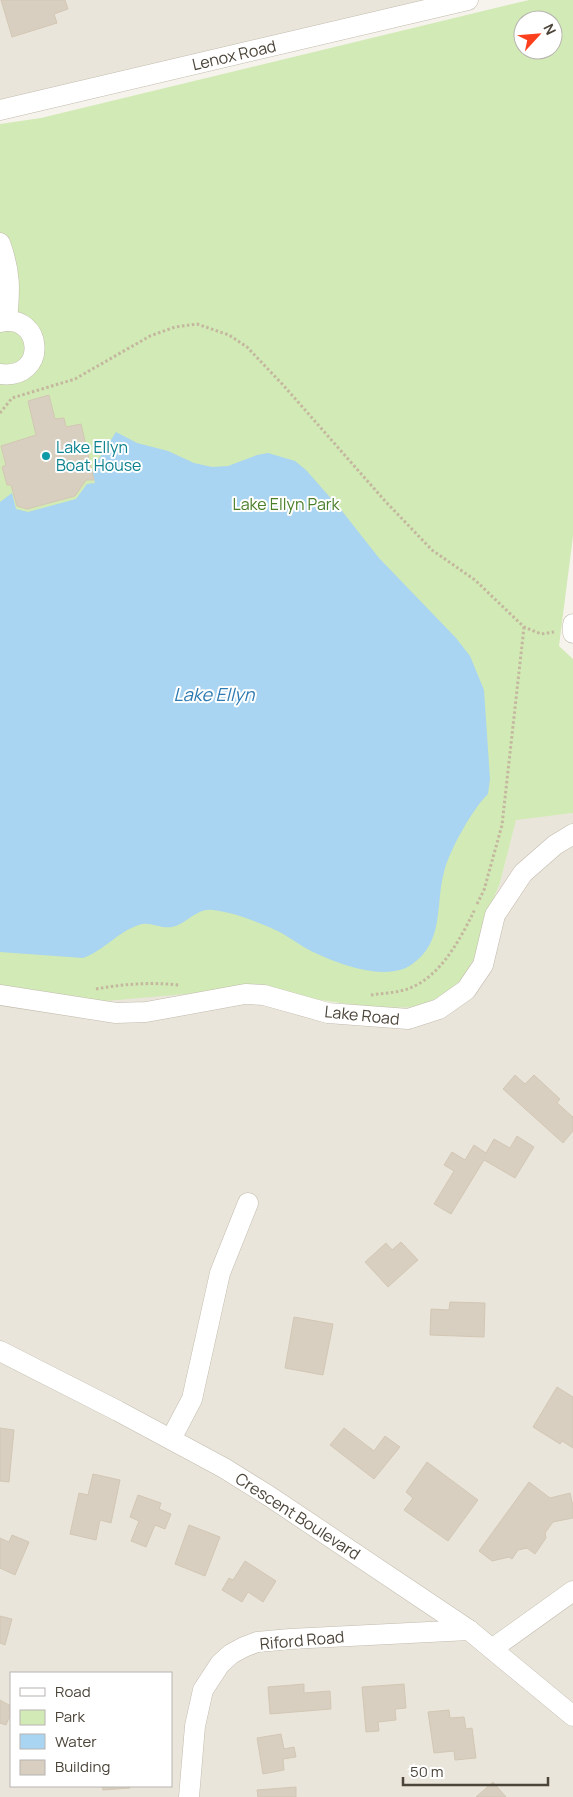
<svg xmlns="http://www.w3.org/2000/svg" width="573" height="1797" viewBox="0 0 573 1797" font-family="Manrope,sans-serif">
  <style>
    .residential { fill: #eae5da; fill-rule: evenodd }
    .green { fill: #d2eab5; fill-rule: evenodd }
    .water { fill: #a9d4f2 }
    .building { fill: #d8cfc1; stroke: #d3c7b4 }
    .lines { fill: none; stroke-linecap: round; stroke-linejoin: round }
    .minor-casing { stroke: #c2bbae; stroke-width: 21 }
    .path { stroke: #c4b79f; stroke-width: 3; stroke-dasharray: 2.5 2.5; stroke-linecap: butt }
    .minor { stroke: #fff; stroke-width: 20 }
    .culture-dot { fill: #0f9aa8; stroke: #fff; stroke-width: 2 }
    .labels { text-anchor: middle; stroke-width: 4; stroke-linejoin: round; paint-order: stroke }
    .street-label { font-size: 16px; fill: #4b4439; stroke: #fff }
    .culture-label { font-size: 16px; fill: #0d838f; stroke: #fff; text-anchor: start }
    .park-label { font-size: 16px; fill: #4a7f2a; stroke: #fff }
    .water-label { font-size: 18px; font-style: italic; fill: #2e7ab2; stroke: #fff }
  </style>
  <rect width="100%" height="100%" fill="#f6f3ec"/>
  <g class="residential">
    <path d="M0 0H450L0 116Z"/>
    <path d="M573 813V1797H0V987L208 992 377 1008 483 924 500 883 516 819ZM11 1673H171V1786H11Z"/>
  </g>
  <path class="green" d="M529 0H573V536L559 646 573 659V813L516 820 500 883 483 924 475 957 461 980 441 996 418 1007 377 1008 255 991 208 992 94 1002 0 987V124L41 118ZM523 20H553V50H523Z"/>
  <path class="water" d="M116 432 137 443 168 451 194 463 212 467 228 466 257 455 268 453 295 461 306 470 342 511 379 558 456 638 470 656 484 690 490 779 488 794C473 808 449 851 444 872 435 905 445 942 411 965 385 982 339 964 313 952 299 945 286 934 271 928 253 920 232 912 213 910 196 908 187 924 172 927 162 929 151 922 142 924 119 930 104 951 83 958L0 952V502L12 493 16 509 28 512 76 499 87 484 95 483 92 470Z"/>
  <g class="building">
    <path d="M1 0H65L68 9 54 14 57 23 12 37Z"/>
    <path d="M49 395 55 419 64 418 66 427 81 424 94 480H86L75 496 27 509 17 506 11 485H7L2 467 6 465 1 446 36 435 28 401Z"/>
    <path d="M515 1075 525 1084 534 1075 560 1099 557 1103 573 1117V1131L563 1143 503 1089Z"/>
    <path d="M517 1136 534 1147 515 1178 484 1160 451 1214 434 1204 454 1171 444 1165 452 1152 465 1160 474 1145 486 1153 494 1139 510 1148Z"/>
    <path d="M401 1242 418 1260 388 1287 365 1262 386 1243 392 1250Z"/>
    <path d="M450 1302 485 1303 484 1337 430 1335 431 1309 449 1310Z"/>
    <path d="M294 1317 333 1324 323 1375 285 1368Z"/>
    <path d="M557 1387 573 1397V1448L562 1441 560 1444 533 1427Z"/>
    <path d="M0 1428 14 1430 9 1482 0 1481Z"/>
    <path d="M344 1428 374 1451 385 1436 400 1447 374 1479 330 1445Z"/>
    <path d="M427 1462 478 1500 448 1541 404 1510 413 1498 406 1492Z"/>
    <path d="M93 1474 120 1480 111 1523 100 1520 96 1540 70 1534 79 1493 88 1495Z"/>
    <path d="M529 1482 550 1498 570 1493 573 1506V1518L553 1522 545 1533 546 1538 535 1554 527 1548 518 1550 512 1559 509 1557 492 1561 479 1551Z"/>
    <path d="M138 1495 161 1503 159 1509 171 1514 165 1529 155 1525 146 1547 131 1541 139 1521 130 1517Z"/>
    <path d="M189 1525 220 1537 205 1576 175 1564Z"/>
    <path d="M12 1535 29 1542 15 1575 0 1568V1538L9 1542Z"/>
    <path d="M245 1561 276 1581 263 1602 248 1592 242 1602 222 1590 229 1578 233 1580Z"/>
    <path d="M0 1616 12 1619 5 1645 0 1643Z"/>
    <path d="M304 1684V1693L330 1691 331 1709 270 1714 268 1687Z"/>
    <path d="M404 1684 406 1708 395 1709 396 1720 378 1722 379 1731 366 1732 362 1687Z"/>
    <path d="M0 1700 11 1706V1713L6 1725 0 1723Z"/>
    <path d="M449 1710 450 1718 464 1717 466 1729 472 1728 476 1758 455 1760 454 1751 434 1753 428 1712Z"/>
    <path d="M281 1734 284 1749 294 1747 296 1757 283 1759 284 1770 263 1774 257 1738Z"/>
    <path d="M493 1782 506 1797H476Z"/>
    <path d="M102 1786H130V1788L103 1790Z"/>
    <path d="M296 1787V1797H258L257 1790Z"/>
  </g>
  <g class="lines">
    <defs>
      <g id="minor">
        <path d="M0 110 468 0"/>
        <path d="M0 243C11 273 10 290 7 321"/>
        <path d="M0 322C43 312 49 380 0 374"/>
        <path d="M573 624V633"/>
        <path d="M0 995 116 1013 146 1012 245 994 264 995 328 1013 408 1019 439 1009 466 990 483 965 495 915 523 873 555 845 573 834"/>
        <path d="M0 1351 118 1411 224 1468 269 1496 469 1630 573 1716"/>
        <path d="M171 1439 192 1399 220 1273 248 1203"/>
        <path d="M492 1649 573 1591"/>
        <path d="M189 1797 195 1726 203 1690 220 1664 231 1654 244 1647 257 1642 290 1639 469 1630"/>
      </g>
    </defs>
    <use href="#minor" class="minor-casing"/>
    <g class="path">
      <path d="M0 413 12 398 75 379 150 336 175 327 197 324 229 335 247 347 284 386 385 501 432 550 475 580 524 627 541 634 554 632"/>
      <path d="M477 904 484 890 502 825 524 627"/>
      <path d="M96 989C123 984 151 982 179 985"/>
      <path d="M371 995C384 993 398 993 410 988 441 976 461 938 475 909"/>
    </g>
    <use href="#minor" class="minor"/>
  </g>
  <circle class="culture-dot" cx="46" cy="456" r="5"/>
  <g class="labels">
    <g class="street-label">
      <text transform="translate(234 55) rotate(-13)" y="6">Lenox Road</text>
      <text transform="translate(362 1015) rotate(6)" y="6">Lake Road</text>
      <text transform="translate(298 1516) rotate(33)" y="6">Crescent Boulevard</text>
      <text transform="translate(302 1640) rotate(-5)" y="6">Riford Road</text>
    </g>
    <g class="culture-label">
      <text x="56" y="453">Lake Ellyn<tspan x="56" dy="18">Boat House</tspan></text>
    </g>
    <g class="park-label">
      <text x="286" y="510">Lake Ellyn Park</text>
    </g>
    <g class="water-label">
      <text x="214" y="701">Lake Ellyn</text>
    </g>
  </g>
  <rect x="10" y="1672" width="162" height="115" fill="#ffffff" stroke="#b7b4b0"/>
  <rect x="20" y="1688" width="25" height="8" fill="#ffffff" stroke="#b7b4b0"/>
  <text x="55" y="1697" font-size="15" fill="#4b4439">Road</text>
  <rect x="20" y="1710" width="25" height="15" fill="#d2eab5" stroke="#b7b4b0"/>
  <text x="55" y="1722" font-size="15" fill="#4b4439">Park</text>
  <rect x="20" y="1734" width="25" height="15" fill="#a9d4f2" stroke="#b7b4b0"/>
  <text x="55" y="1747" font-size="15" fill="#4b4439">Water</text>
  <rect x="20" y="1760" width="25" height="15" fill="#d8cfc1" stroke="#b7b4b0"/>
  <text x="55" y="1772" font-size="15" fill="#4b4439">Building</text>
  <g transform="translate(538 35) rotate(64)"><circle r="24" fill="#ffffff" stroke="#b7b4b0"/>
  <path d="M0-4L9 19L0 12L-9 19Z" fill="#fc3f1d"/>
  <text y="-8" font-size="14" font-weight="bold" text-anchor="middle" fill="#4b4439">N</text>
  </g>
  <path d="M403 1777v8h145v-8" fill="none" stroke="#4b4439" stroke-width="2.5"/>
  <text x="410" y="1777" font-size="15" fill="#4b4439" stroke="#ffffff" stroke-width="4" paint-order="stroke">50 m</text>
</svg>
